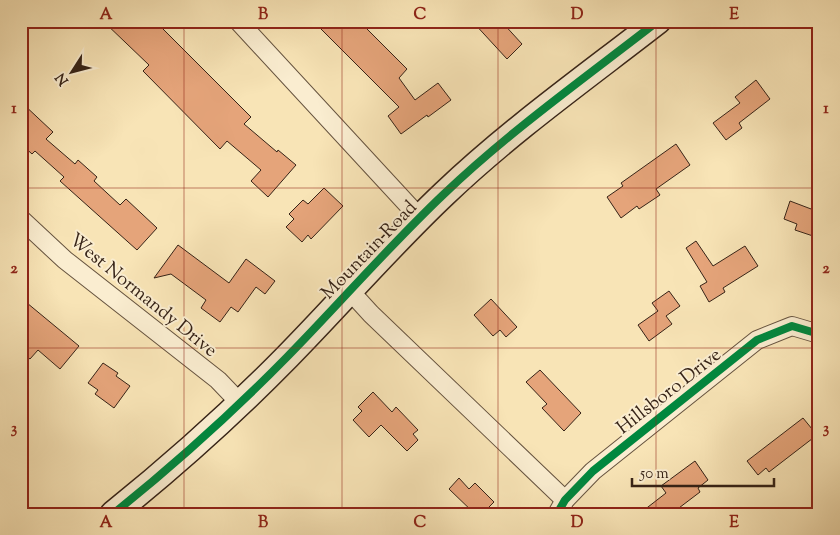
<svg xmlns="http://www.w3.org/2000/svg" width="840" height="535" viewBox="0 0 840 535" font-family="'Sorts Mill Goudy',serif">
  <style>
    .building { fill: #e5a47a; stroke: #362317 }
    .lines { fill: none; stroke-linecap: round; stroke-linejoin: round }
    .street-casing { stroke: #66533f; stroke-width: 20 }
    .secondary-casing { stroke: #362317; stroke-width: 28 }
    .street { stroke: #faedd0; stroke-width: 18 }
    .secondary { stroke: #faedd0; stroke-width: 25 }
    .cycleway-casing { stroke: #faedd0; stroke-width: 11 }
    .cycleway { stroke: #00873e; stroke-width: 8 }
    .grid { fill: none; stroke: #8f2418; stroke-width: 1; stroke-opacity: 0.55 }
    .labels { text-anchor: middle; stroke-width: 4; stroke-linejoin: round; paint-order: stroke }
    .street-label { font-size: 19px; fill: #362317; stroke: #faedd0 }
    .neatline { fill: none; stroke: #8f2418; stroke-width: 2 }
    .grid-label { font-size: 16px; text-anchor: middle; font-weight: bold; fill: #8f2418 }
  </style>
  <rect width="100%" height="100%" fill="#f8e4b6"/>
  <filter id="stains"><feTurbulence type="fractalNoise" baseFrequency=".004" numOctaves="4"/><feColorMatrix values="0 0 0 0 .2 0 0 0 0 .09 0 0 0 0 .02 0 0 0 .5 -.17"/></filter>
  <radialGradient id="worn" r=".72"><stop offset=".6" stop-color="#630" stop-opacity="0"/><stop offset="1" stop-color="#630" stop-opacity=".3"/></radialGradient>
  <g class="building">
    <path d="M103 21H155L251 117 244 124 277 152 278 150 296 165 268 197 251 181 261 170 227 141 220 149 143 71 149 65Z"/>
    <path d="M313 21H359L407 69 399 78 415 100 438 83 451 100 428 117 427 115 401 134 388 116 399 107Z"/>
    <path d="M472 21H501L522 44 507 59Z"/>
    <path d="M756 80 770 99 739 123 742 128 726 140 713 123 740 103 735 97Z"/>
    <path d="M21 102 53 132 46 139 75 164 78 160 97 177 94 181 120 205 126 199 157 228 137 250 60 181 64 177 35 151 32 154 21 144Z"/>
    <path d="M676 144 690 165 656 189 660 195 639 209 637 206 621 218 607 197 623 186 621 183Z"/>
    <path d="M324 188 343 206 311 239 308 235 302 242 286 227 294 219 289 214 303 200 308 204Z"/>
    <path d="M790 201 819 212V238L795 230 797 224 784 219Z"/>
    <path d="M696 241 713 266 745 246 758 266 723 288 725 292 709 302 700 286 707 282 686 248Z"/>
    <path d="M178 245 229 283 246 259 275 281 265 294 256 287 238 312 231 307 220 322 201 308 206 300 171 274 154 278Z"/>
    <path d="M669 291 680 306 666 316 672 324 649 341 638 325 658 311 652 303Z"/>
    <path d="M21 298 79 346 60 369 38 350 30 359 21 352Z"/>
    <path d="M491 299 517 327 506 337 500 330 493 336 474 315Z"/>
    <path d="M103 363 118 373 116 376 130 386 114 408 95 394 98 390 88 383Z"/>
    <path d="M540 370 581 413 564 431 542 408 547 404 526 382Z"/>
    <path d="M373 392 392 412 396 407 418 430 413 434 418 440 407 451 381 425 369 437 353 420 362 411 358 407Z"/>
    <path d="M803 418 817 435 769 472 766 468 758 475 747 461Z"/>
    <path d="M695 461 708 480 698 488 700 492 671 514H639L666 493 661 486Z"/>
    <path d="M459 478 469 489 475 483 494 502 488 508 493 512 491 514H475L449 489Z"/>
  </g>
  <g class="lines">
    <defs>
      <g id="street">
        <path d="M238 21 420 218"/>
        <path d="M21 219 65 260 218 380 240 403"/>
        <path d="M350 291 371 314 565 500"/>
        <path d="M557 514 565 500 593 471 757 340 792 326 819 334"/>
      </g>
      <path id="secondary" d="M113 514C174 465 232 413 287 357 340 303 389 246 444 194 510 131 586 77 658 21"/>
    </defs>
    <use href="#street" class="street-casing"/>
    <use href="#secondary" class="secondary-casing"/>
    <use href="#street" class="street"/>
    <use href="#secondary" class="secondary"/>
    <defs>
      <g id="cycleway">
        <path d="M113 514C174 465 232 413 287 357 340 303 389 246 444 194 510 131 586 77 658 21"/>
        <path d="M557 514 565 500 593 471 757 340 792 326 819 334"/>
      </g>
    </defs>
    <use href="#cycleway" class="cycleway-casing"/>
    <use href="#cycleway" class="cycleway"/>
  </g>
  <path class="grid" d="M184 21V514M342 21V514M498 21V514M656 21V514M21 188H819M21 348H819"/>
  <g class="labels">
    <g class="street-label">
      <text transform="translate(368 249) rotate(-46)" y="7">Mountain Road</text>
      <text transform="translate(144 294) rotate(39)" y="7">West Normandy Drive</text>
      <text transform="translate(668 390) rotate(-38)" y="7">Hillsboro Drive</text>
    </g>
  </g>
  <rect width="840" height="535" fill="none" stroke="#f8e4b6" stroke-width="55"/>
  <g transform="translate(72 72) rotate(234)" stroke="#faedd0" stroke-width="4" paint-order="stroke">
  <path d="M0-4L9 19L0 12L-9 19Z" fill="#362317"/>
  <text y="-8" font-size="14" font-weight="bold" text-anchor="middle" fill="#362317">N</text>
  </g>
  <path d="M632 478v8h142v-8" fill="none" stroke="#362317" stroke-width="2.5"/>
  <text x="640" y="478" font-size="15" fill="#362317" stroke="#faedd0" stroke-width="4" paint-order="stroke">50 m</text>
  <rect x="28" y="28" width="784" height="480" class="neatline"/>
  <g class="grid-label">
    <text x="106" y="19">A</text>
    <text x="263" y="19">B</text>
    <text x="420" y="19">C</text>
    <text x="577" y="19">D</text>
    <text x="734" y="19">E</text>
    <text x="14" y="113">1</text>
    <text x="826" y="113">1</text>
    <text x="14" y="273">2</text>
    <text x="826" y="273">2</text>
    <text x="14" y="433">3</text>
    <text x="826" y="433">3</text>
    <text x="106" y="527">A</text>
    <text x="263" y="527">B</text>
    <text x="420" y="527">C</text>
    <text x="577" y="527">D</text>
    <text x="734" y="527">E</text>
  </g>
  <rect width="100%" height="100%" filter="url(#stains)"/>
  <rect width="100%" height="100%" fill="url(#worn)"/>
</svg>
